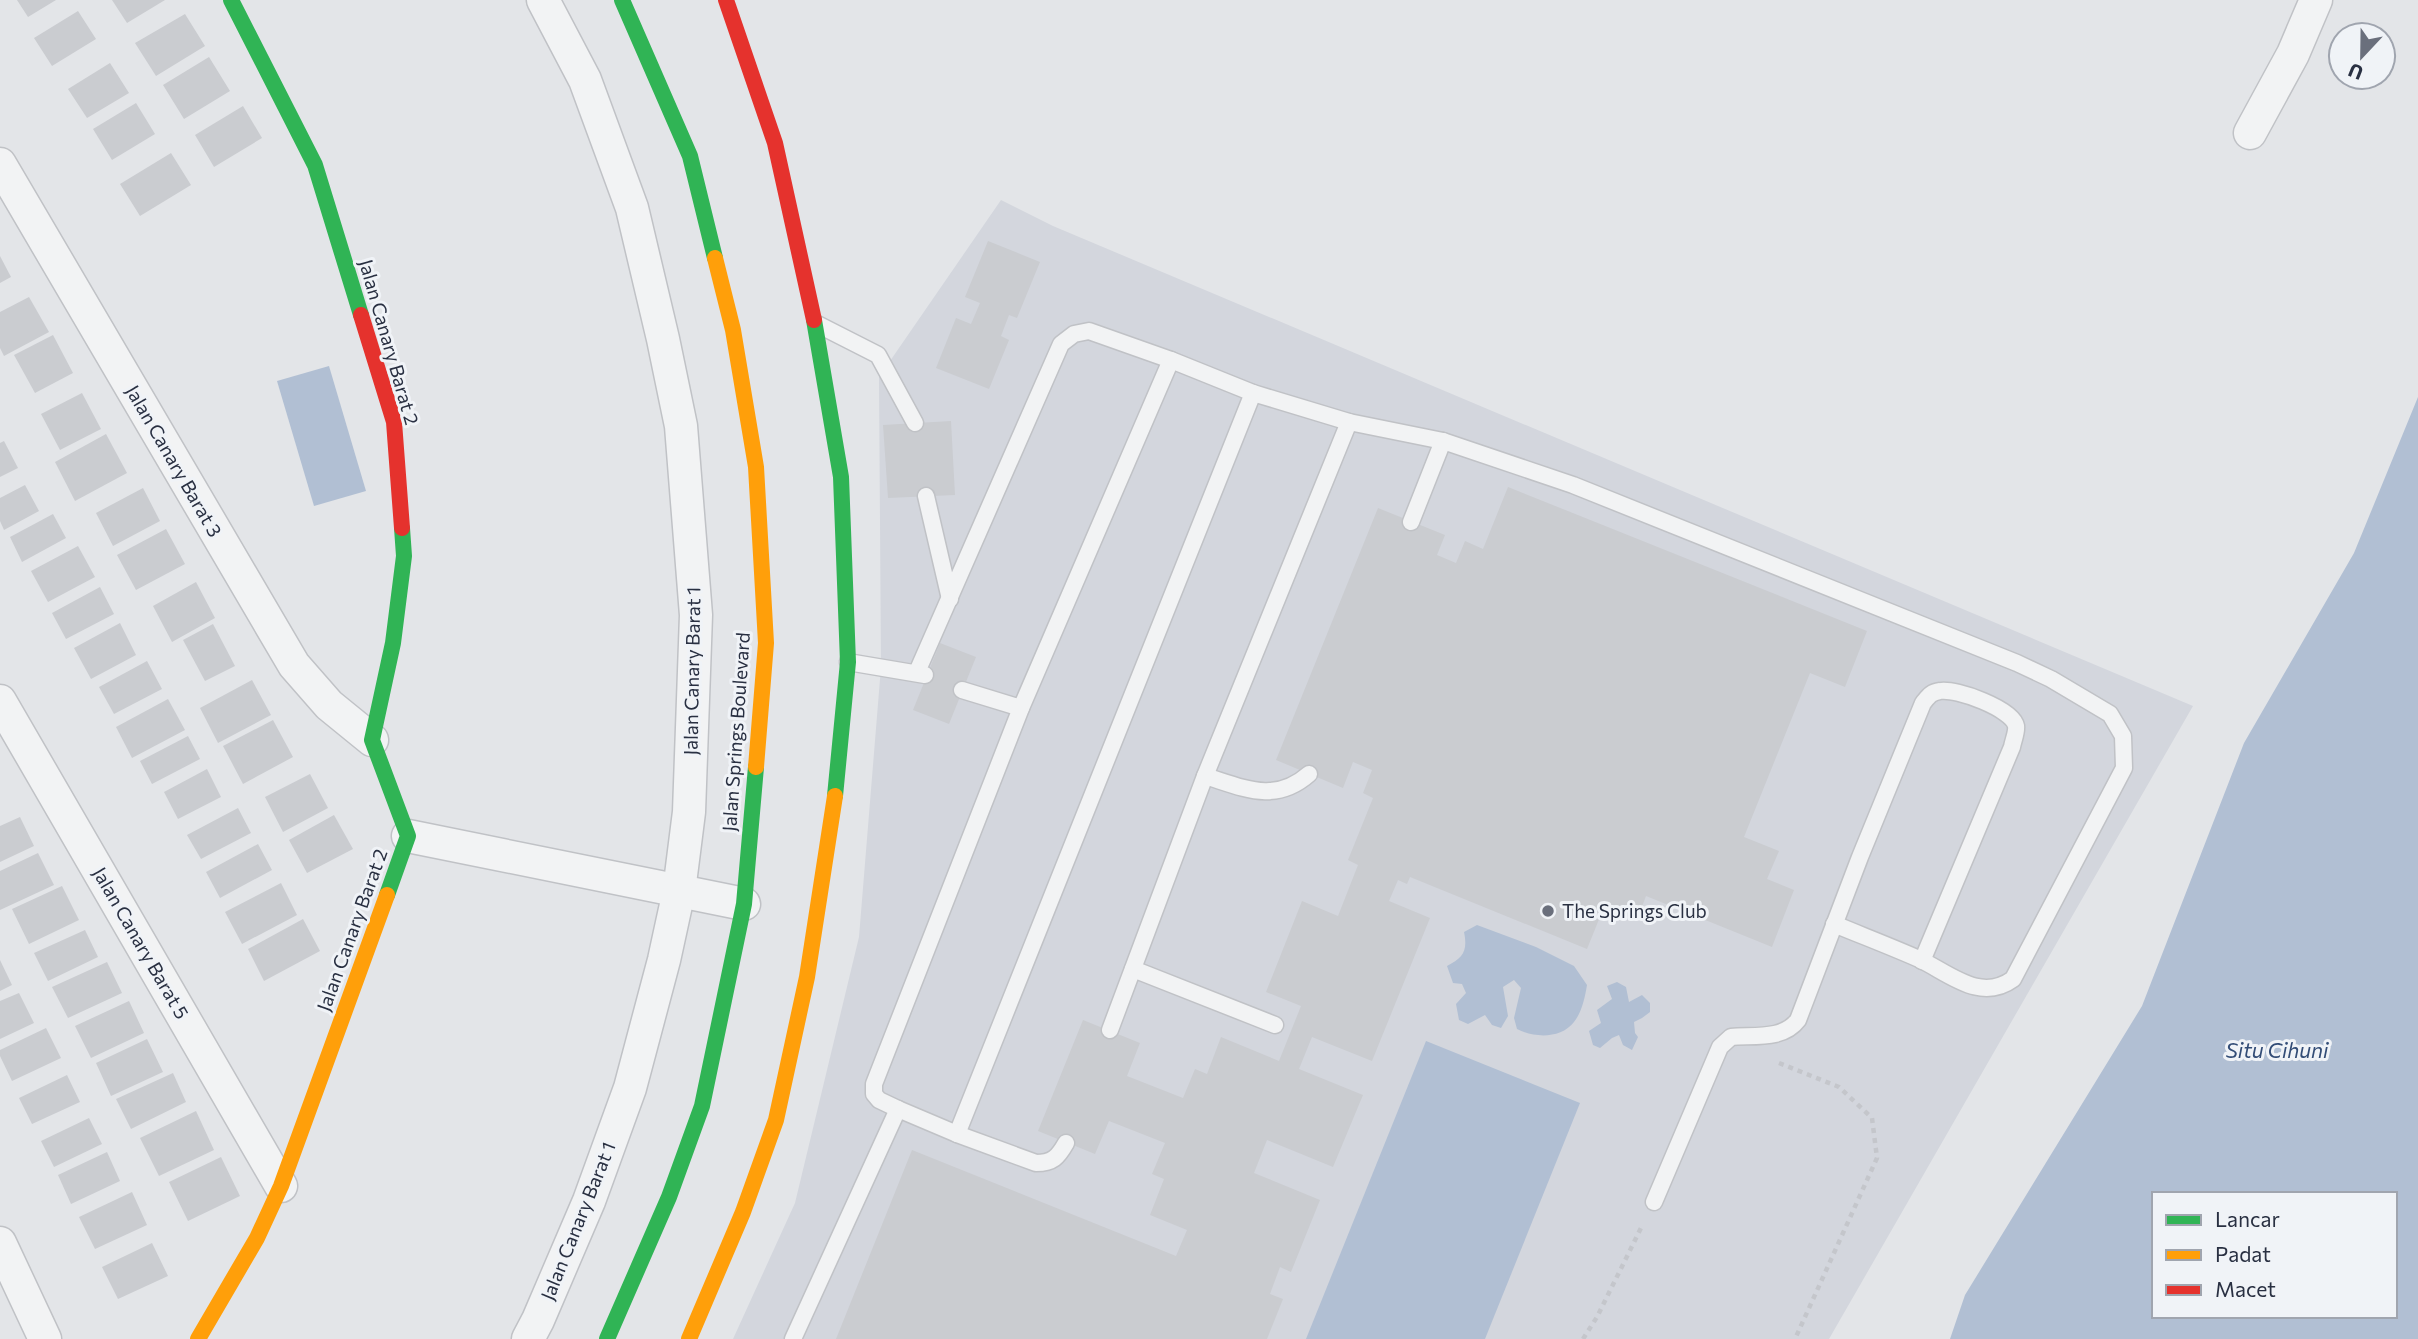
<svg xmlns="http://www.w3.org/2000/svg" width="2418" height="1339" viewBox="0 0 2418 1339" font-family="Commissioner,sans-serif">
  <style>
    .built { fill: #d3d6dd }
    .water { fill: #b1bfd3; fill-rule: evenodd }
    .building { fill: #caccd0 }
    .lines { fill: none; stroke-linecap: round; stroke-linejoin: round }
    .lane-casing { stroke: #c0c2c6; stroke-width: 19 }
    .street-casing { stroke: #c0c2c6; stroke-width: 35 }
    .path { stroke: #c4c6cb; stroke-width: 4.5; stroke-dasharray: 5 5; stroke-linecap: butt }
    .lane { stroke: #f2f3f4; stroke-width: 16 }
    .street { stroke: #f2f3f4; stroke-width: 32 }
    .fast { stroke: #30b455; stroke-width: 16 }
    .slow { stroke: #ff9f0a; stroke-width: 16 }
    .jam { stroke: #e5322d; stroke-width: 16 }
    .poi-dot { fill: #6a6f7c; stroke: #f0f3f7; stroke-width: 2.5 }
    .labels { text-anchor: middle; stroke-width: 6; stroke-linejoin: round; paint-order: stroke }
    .street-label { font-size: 19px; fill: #293042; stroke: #f0f3f7 }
    .poi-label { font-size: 19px; fill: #293042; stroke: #f0f3f7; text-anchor: start }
    .water-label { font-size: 21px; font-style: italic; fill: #324c76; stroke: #f0f3f7 }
  </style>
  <rect width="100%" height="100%" fill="#e3e5e8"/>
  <path class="built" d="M1001 200 1053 226 2193 706 1829 1339H733L795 1203 859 937 881 667 879 377Z"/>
  <g class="water">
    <path d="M329 366 366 491 314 506 277 381Z"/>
    <path d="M2418 397V1339H1950L1965 1295 2142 1006 2244 743 2354 553ZM2154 1194H2395V1316H2154Z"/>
    <path d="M1477 925 1536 947 1574 966 1587 985C1585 997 1582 1012 1574 1022 1561 1039 1534 1038 1517 1029L1514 1018 1521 988 1514 980 1503 987 1508 1016 1501 1028 1492 1025 1485 1015 1468 1024 1459 1020 1456 1004 1466 993 1462 984 1453 983 1447 966C1463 958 1468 951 1464 932Z"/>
    <path d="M1617 982 1626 987 1629 1002 1642 995 1650 1003V1012L1642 1018 1634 1022 1635 1033 1638 1037 1632 1050 1623 1045 1619 1035 1612 1038 1600 1048 1593 1045 1589 1031 1601 1023 1597 1010 1612 999 1607 986Z"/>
    <path d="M1426 1041 1580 1103 1485 1339H1306Z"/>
  </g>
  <g class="building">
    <path d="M17 0H56L28 17Z"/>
    <path d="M112 0H165L127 23Z"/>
    <path d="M78 11 96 39 52 66 34 38Z"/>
    <path d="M185 14 205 46 156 76 135 43Z"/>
    <path d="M209 57 230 91 184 119 163 85Z"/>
    <path d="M110 63 129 93 87 118 68 89Z"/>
    <path d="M136 103 155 134 112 160 93 129Z"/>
    <path d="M243 106 262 138 214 167 195 135Z"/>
    <path d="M171 153 191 185 140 216 120 184Z"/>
    <path d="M988 241 1040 262 1017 318 1009 315 1001 336 1009 340 989 389 936 368 956 318 971 324 980 303 965 297Z"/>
    <path d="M0 256 11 277 0 283Z"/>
    <path d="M29 297 49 332 4 356 0 348V312Z"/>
    <path d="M53 335 73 373 35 393 14 355Z"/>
    <path d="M82 393 101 429 60 450 41 414Z"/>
    <path d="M951 421 955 495 888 498 883 425Z"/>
    <path d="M106 434 127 473 75 501 55 462Z"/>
    <path d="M4 441 18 468 0 477V443Z"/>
    <path d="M25 485 39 511 4 530 0 521V498Z"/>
    <path d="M1508 487 1867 631 1845 687 1810 673 1744 837 1779 851 1767 879 1794 890 1772 947 1646 896 1637 920 1604 907 1587 949 1410 877 1407 884 1398 880 1389 901 1430 918 1372 1061 1312 1037 1299 1069 1363 1095 1333 1167 1267 1140 1254 1173 1320 1200 1291 1272 1280 1267 1270 1294 1283 1299 1267 1339H836L912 1150 1176 1256 1187 1230 1150 1215 1164 1179 1152 1174 1165 1143 1109 1121 1095 1154 1038 1131 1083 1020 1140 1043 1127 1076 1183 1098 1195 1069 1207 1074 1221 1037 1279 1061 1301 1006 1266 992 1302 901 1338 916 1358 865 1348 860 1373 798 1363 793 1372 770 1353 762 1343 788 1276 760 1378 508 1445 535 1437 555 1456 563 1465 541 1483 549Z"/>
    <path d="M143 488 160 521 113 546 96 513Z"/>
    <path d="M53 514 66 538 22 562 10 537Z"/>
    <path d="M166 529 185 564 136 590 117 555Z"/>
    <path d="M78 546 95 577 48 602 31 571Z"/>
    <path d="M196 582 215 618 172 642 153 606Z"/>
    <path d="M100 587 114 614 66 639 52 613Z"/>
    <path d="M120 623 136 655 91 679 74 648Z"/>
    <path d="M213 624 235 666 205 681 183 640Z"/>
    <path d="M940 643 976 657 949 724 913 710Z"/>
    <path d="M147 661 162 689 114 714 99 687Z"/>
    <path d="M252 680 271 715 218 743 200 708Z"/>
    <path d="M168 699 185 730 132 758 116 727Z"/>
    <path d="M273 720 293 757 243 784 223 746Z"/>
    <path d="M188 736 200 759 152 784 140 761Z"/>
    <path d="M207 769 221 797 178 819 164 792Z"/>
    <path d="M310 774 328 808 283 832 265 797Z"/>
    <path d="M238 808 251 833 201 859 187 835Z"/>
    <path d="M334 815 353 849 307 873 289 840Z"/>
    <path d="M20 817 34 846 0 862V826Z"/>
    <path d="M258 844 272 870 220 898 206 872Z"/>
    <path d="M38 853 54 885 0 910V871Z"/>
    <path d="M281 883 297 915 242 944 225 912Z"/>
    <path d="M62 886 79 920 29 944 12 909Z"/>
    <path d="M303 919 320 951 264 981 248 949Z"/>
    <path d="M85 930 98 957 48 981 34 953Z"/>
    <path d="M0 960 12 985 0 991Z"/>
    <path d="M107 962 122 993 68 1018 52 987Z"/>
    <path d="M19 993 34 1023 0 1039V1001Z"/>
    <path d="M129 1001 144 1033 91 1058 75 1026Z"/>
    <path d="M46 1028 61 1058 12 1081 0 1056V1050Z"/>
    <path d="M147 1039 163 1072 111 1096 96 1063Z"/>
    <path d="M173 1073 186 1102 131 1129 116 1099Z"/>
    <path d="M67 1075 80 1102 32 1124 19 1098Z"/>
    <path d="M196 1111 214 1150 159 1176 140 1138Z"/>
    <path d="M89 1118 102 1144 54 1167 41 1141Z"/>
    <path d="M107 1152 120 1181 71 1204 58 1175Z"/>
    <path d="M221 1157 240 1196 188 1221 169 1182Z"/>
    <path d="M132 1192 147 1225 95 1249 79 1217Z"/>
    <path d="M152 1243 168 1276 118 1299 102 1267Z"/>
  </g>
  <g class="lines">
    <defs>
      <g id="lane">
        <path d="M817 324 878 355 915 423"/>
        <path d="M926 496 950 599"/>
        <path d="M1411 522 1443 441"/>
        <path d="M848 662 925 675"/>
        <path d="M917 672 1061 344 1074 334 1089 331 1171 360"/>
        <path d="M962 690 1021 708"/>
        <path d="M1205 776C1244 788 1275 804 1309 774"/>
        <path d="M1133 969 1275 1025"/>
        <path d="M1110 1030 1205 776 1349 422"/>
        <path d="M957 1134 1253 393"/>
        <path d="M1066 1143C1058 1157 1053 1163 1036 1163L957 1134 898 1109 879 1100 874 1094V1084L1021 708 1171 360 1253 393 1349 422 1443 441 1573 485 2017 663 2051 679 2110 714 2123 736 2124 768 2013 979C1980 1003 1949 973 1919 959 1892 947 1863 936 1834 924"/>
        <path d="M1654 1202 1720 1047 1731 1037C1754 1035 1783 1040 1798 1020L1860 857 1923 703C1928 697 1931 692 1940 691 1956 688 2013 709 2016 726 2017 732 2013 741 2012 747L1922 961"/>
        <path d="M793 1339 898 1109"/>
      </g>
      <g id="street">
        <path d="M2250 133 2293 54 2316 0"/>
        <path d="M0 164 294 665 329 705 372 740"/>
        <path d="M0 701 281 1186"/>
        <path d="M408 836 744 904"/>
        <path d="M0 1243 45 1339"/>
        <path d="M528 1339 538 1320 589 1201 630 1088 664 960 679 891 689 812 696 615 681 426 663 339 632 208 585 80 543 0"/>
      </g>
    </defs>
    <use href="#lane" class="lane-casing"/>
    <use href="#street" class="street-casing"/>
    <g class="path">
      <path d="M1779 1063 1839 1087 1872 1118 1877 1158 1795 1339"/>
      <path d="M1583 1339 1597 1317 1641 1228"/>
    </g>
    <use href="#lane" class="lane"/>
    <use href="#street" class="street"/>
    <g class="fast">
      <path d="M231 0 315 165 361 315"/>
      <path d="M622 0 690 156 715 258"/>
      <path d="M814 320 841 477 848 662 835 796"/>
      <path d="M387 895 408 836 372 740 393 643 404 556 402 528"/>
      <path d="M607 1339 669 1197 702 1106 744 904 756 767"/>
    </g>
    <g class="slow">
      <path d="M715 258 733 330 756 467 766 643 756 767"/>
      <path d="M198 1339 257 1238 281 1186 387 895"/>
      <path d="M689 1339 743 1212 776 1120 807 977 835 796"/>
    </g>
    <g class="jam">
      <path d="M726 0 775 143 814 320"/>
      <path d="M361 315 394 422 402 528"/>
    </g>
  </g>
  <circle class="poi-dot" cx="1548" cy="911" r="7"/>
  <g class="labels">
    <g class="street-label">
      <text transform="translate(389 342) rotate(74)" y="7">Jalan Canary Barat 2</text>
      <text transform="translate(174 461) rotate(60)" y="7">Jalan Canary Barat 3</text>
      <text transform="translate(692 671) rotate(-89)" y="7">Jalan Canary Barat 1</text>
      <text transform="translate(736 732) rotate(-86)" y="7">Jalan Springs Boulevard</text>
      <text transform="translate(352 930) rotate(-70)" y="7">Jalan Canary Barat 2</text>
      <text transform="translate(141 943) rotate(60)" y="7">Jalan Canary Barat 5</text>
      <text transform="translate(578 1221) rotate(-68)" y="7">Jalan Canary Barat 1</text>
    </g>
    <g class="poi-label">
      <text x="1562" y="918">The Springs Club</text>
    </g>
    <g class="water-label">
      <text x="2277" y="1058">Situ Cihuni</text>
    </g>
  </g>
  <rect x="2152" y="1192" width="245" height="126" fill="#f0f3f7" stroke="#a0a5af" stroke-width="2"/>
  <rect x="2166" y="1215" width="35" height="10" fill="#30b455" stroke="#a0a5af" stroke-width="2"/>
  <text x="2215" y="1227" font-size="21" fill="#293042">Lancar</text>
  <rect x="2166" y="1250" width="35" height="10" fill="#ff9f0a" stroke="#a0a5af" stroke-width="2"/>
  <text x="2215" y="1262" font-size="21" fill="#293042">Padat</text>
  <rect x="2166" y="1285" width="35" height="10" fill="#e5322d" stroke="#a0a5af" stroke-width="2"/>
  <text x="2215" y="1297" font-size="21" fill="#293042">Macet</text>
  <g transform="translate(2362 56) rotate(202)"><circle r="33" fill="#f0f3f7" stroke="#a0a5af" stroke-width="2"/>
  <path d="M0-5L12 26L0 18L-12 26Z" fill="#6a6f7c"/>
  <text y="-10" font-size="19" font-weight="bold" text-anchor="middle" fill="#293042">U</text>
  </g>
</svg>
